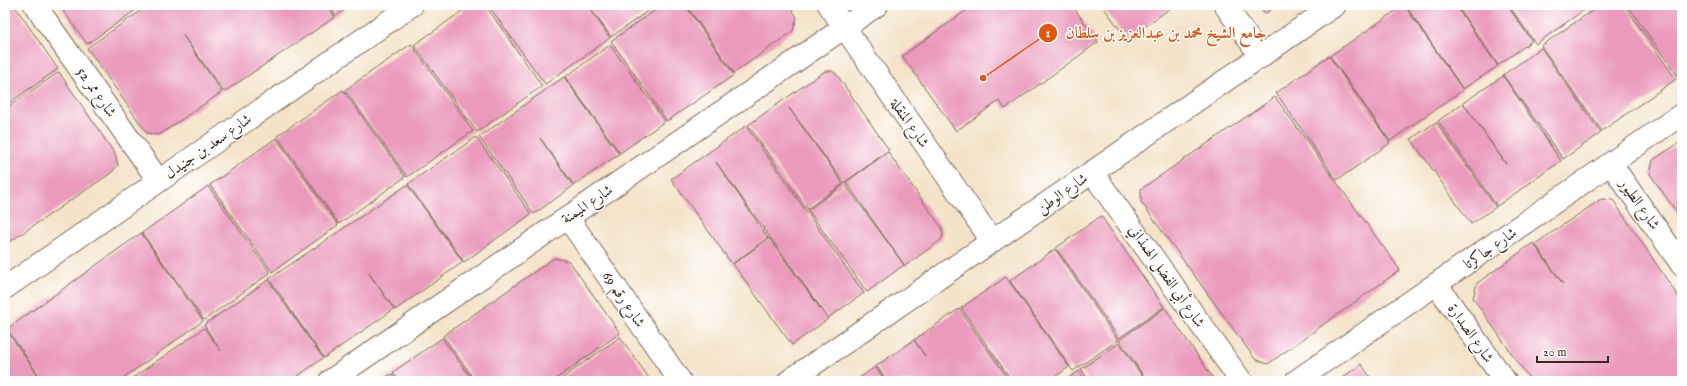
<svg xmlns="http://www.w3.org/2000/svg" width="1687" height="386" viewBox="0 0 1687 386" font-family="'IM FELL English',Amiri,serif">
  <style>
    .building { fill: #ea9abb }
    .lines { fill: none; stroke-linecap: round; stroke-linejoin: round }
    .minor-casing { stroke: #7c6b5a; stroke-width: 24 }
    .minor { stroke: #fff; stroke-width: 22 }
    .labels { text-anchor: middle; stroke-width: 3; stroke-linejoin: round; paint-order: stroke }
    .street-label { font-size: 15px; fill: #3b2a1e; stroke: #fff }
    .leader { fill: none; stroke: #df570d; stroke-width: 1.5 }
    .callout-dot { fill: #df570d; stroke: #fff; stroke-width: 1.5 }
    .mark-label { font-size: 12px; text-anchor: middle; font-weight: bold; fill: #fff }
    .callout-label { font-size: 16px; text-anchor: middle; font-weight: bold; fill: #df570d; stroke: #fff; stroke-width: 3; stroke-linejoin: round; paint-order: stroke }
  </style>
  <rect width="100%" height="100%" fill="#fff"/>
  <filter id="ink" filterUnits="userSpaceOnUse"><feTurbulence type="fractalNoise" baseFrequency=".025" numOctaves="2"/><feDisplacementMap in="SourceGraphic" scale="8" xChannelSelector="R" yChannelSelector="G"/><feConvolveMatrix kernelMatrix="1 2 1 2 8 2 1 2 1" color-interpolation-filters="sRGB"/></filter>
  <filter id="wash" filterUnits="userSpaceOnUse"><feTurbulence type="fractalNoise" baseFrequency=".012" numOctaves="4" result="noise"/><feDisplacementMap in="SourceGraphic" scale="16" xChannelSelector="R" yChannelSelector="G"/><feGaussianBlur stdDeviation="0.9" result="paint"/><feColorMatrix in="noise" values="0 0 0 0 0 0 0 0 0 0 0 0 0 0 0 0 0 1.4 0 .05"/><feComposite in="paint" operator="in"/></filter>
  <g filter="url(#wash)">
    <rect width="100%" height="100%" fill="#f4e3c9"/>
    <g id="blocks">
      <g class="building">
        <path d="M5 5H14L58 69 5 106Z"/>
        <path d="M59 5H143L87 44Z"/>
        <path d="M149 5H327L335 17 224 92 182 34 222 92 159 135 147 133 87 48Z"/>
        <path d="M329 5H351L336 16Z"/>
        <path d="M471 5H485L542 86 477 132 414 45Z"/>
        <path d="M488 5H587L610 38 545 84Z"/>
        <path d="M588 5H656L611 37Z"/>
        <path d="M663 5H685L734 75 667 121 611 41Z"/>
        <path d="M686 5H789L797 17 793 31 734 73Z"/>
        <path d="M974 5H1072L1098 42 1005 109 999 101 956 131 902 56Z"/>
        <path d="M1102 5H1175L1127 39Z"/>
        <path d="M1252 5H1278L1266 13Z"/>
        <path d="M1404 5 1463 90 1390 141 1330 56Z"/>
        <path d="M1405 5H1455L1498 66 1463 89Z"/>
        <path d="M1456 5H1507L1532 41 1498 65Z"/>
        <path d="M1508 5H1591L1536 44Z"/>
        <path d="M1600 5H1624L1676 79 1602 131 1541 46Z"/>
        <path d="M1627 5H1682V76L1679 78Z"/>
        <path d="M411 44 473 131 407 177 345 90Z"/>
        <path d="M610 45 665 121 620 153 565 77Z"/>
        <path d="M1541 48 1601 133 1563 159 1503 75Z"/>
        <path d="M1329 56 1390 143 1337 180 1276 93Z"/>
        <path d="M825 71H832L837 75 889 150 844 183 789 108 843 184 807 209 748 125Z"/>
        <path d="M59 72 115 154 118 165 111 173 5 245V109Z"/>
        <path d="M1503 76 1561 161 1497 206 1438 121 1463 103 1506 164 1463 103Z"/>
        <path d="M564 77 619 154 574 185 540 138 573 186 534 214 479 137Z"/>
        <path d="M343 90 405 177 339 224 277 136Z"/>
        <path d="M1275 97 1400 270 1268 364 1255 359 1141 202V189Z"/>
        <path d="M1436 122 1496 207 1471 224 1411 139Z"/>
        <path d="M746 126 864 293 828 318 716 162 768 238 732 264 671 179Z"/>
        <path d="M476 137 531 214 464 262 408 184Z"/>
        <path d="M276 138 338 225 272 272 210 185Z"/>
        <path d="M1682 141V220L1650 174 1653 160Z"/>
        <path d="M888 152 941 227 943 235 941 240 905 266 846 182Z"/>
        <path d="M845 184 904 265 867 292 808 210Z"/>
        <path d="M407 185 463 262 395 310 368 272 394 309 324 358 269 279Z"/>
        <path d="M208 186 270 273 204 320 142 233Z"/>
        <path d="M1601 199 1613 200 1682 302V381H1531L1473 298 1477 283 1533 243 1563 284 1535 244Z"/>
        <path d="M1101 216 1164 307 1119 338 1056 248Z"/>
        <path d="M141 233 203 321 119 381H43L7 329Z"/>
        <path d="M769 238 828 319 792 345 733 264Z"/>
        <path d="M1055 249 1118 340 1073 371 1010 281Z"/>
        <path d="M554 258 569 261 620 333 553 381H475L443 336Z"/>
        <path d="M1006 277 1069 367 1049 381H1012L961 308Z"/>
        <path d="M268 280 323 358 291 381H133L131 379 204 328 221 351 204 325Z"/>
        <path d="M1165 308 1215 381H1147L1119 340Z"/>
        <path d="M959 309 1010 381H887L876 366 914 340 925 356 914 340Z"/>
        <path d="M5 328 42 381H5Z"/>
        <path d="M620 337 651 381H558Z"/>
        <path d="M442 338 473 381H399L393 372Z"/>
        <path d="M1119 343 1146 381H1089L1081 369Z"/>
        <path d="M1361 364 1373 381H1338Z"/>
        <path d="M875 367 886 381H855Z"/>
        <path d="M1079 371 1086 381H1064Z"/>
        <path d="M392 374 397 381H379Z"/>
      </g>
    </g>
  </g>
  <g filter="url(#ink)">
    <use href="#blocks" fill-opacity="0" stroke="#7c6b5a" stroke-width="1"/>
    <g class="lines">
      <defs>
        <g id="minor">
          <path d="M35 5 158 180"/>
          <path d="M829 5 992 241"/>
          <path d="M1225 5 1261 57"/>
          <path d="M1611 164 1682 265"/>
          <path d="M1092 172 1241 381"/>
          <path d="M568 218 680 381"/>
          <path d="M1437 285 1505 381"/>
          <path d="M5 288 412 5"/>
          <path d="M330 381 877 5"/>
          <path d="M789 381 1335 5"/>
          <path d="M1296 381 1682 114"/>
        </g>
      </defs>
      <use href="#minor" class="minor-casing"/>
      <use href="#minor" class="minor"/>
    </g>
  </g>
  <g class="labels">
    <g class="street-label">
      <text transform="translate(97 92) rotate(55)" y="5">شارع ممر 52</text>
      <text transform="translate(910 123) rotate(55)" y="5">شارع المنقلة</text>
      <text transform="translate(208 146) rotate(-35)" y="5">شارع سعد بن جنيدل</text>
      <text transform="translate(1062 193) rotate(-35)" y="5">شارع الوطن</text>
      <text transform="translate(587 204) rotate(-34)" y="5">شارع الميمنة</text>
      <text transform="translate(1640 204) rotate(55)" y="5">شارع الطيور</text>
      <text transform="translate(1490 248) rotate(-35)" y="5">شارع جاكرتا</text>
      <text transform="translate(1167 276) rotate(55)" y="5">شارع أبي الفضل الهمذاني</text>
      <text transform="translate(624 299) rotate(56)" y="5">شارع رقم 69</text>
      <text transform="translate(1471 333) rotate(55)" y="5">شارع الصدارة</text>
    </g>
  </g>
  <path class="leader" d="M983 78L1048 33"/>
  <g class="callout-dot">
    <circle cx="983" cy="78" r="4"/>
    <circle cx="1048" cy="33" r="10"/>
  </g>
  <g class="mark-label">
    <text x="1048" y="37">1</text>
  </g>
  <g class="callout-label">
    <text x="1166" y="38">جامع الشيخ محمد بن عبدالعزيز بن سلطان</text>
  </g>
  <rect width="1687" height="386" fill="none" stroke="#fff" stroke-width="20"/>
  <path d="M1537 356v6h71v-6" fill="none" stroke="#3b2a1e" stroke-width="2"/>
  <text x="1543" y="356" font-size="12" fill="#3b2a1e" stroke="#ffffff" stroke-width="3" paint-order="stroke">20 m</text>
</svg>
